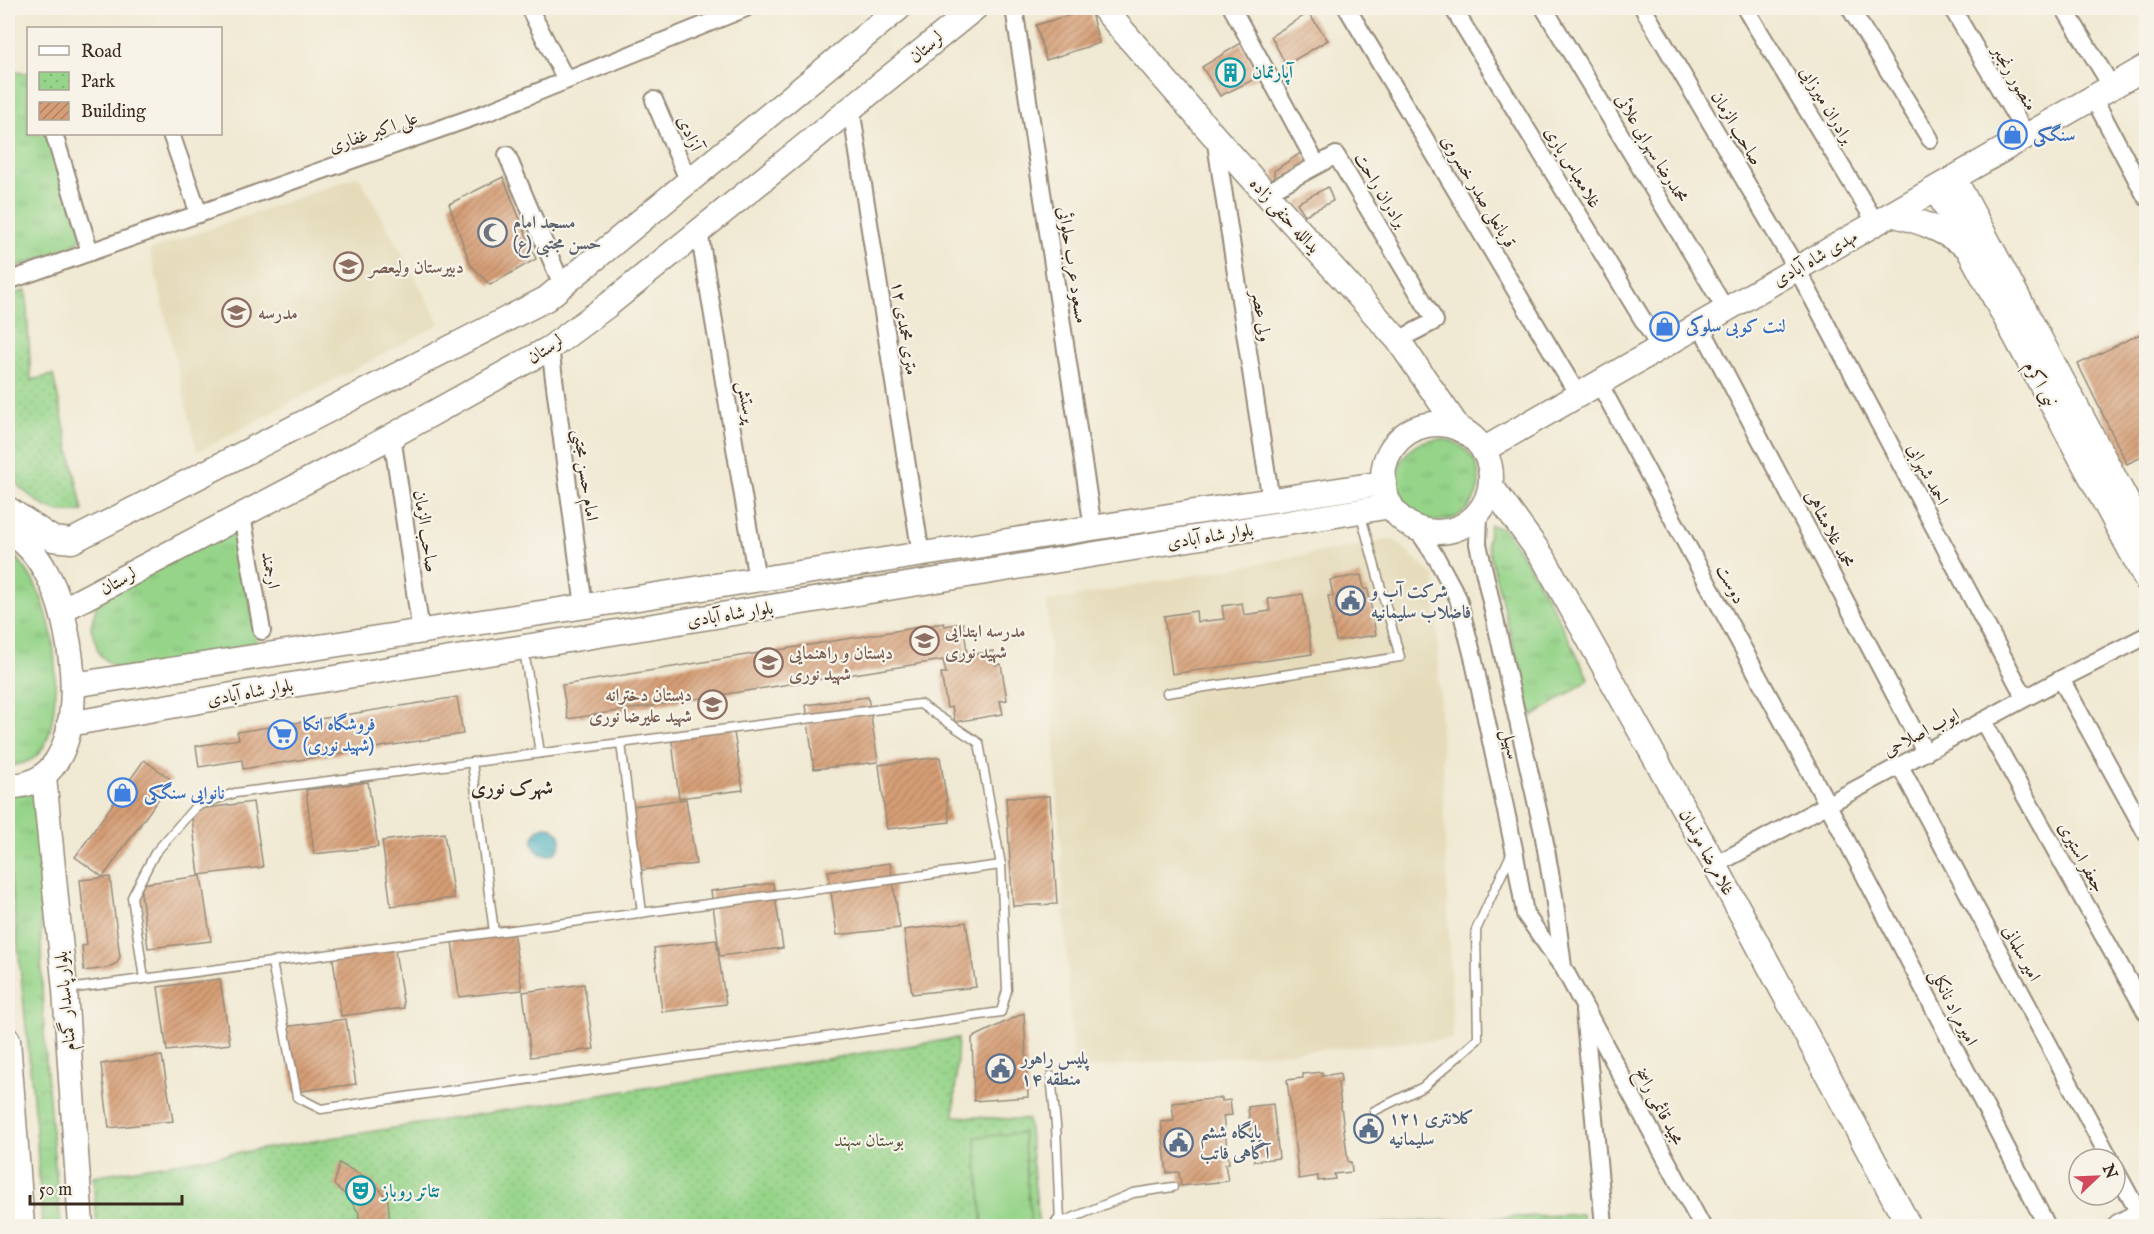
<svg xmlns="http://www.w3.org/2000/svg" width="2154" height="1234" viewBox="0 0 2154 1234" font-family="'IM FELL English',Amiri,serif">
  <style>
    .built { fill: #e5dbba }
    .grass { fill: url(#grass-tufts); stroke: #687f54; stroke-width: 1.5 }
    .park { fill: url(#park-dots); stroke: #687f54; stroke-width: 1.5 }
    .garden { fill: url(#garden-furrows); stroke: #687f54; stroke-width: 1.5 }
    .pitch { fill: #95d489; stroke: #687f54; stroke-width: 1.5 }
    .water { fill: url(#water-ripples); stroke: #3e6c6e; stroke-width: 1.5 }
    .building { fill: url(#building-hatch) }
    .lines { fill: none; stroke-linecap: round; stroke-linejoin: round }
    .lane-casing { stroke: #968a78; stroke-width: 11 }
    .street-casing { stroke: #968a78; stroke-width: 20 }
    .secondary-casing { stroke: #968a78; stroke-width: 27 }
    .lane { stroke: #fff; stroke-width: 8 }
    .street { stroke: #fff; stroke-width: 16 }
    .secondary { stroke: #fff; stroke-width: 24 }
    .labels { text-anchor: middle; stroke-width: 4.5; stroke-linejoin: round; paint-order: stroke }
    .street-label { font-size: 18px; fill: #3b2a1e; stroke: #f7f3e8 }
    .culture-label { font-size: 18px; font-weight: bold; fill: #0d838f; stroke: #f7f3e8; text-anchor: start }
    .shop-label { font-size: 18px; font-weight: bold; fill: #366cbe; stroke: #f7f3e8; text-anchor: start }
    .worship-label { font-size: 18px; font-weight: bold; fill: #5b616d; stroke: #f7f3e8; text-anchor: start }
    .education-label { font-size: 18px; font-weight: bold; fill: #785e54; stroke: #f7f3e8; text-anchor: start }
    .service-label { font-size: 18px; font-weight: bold; fill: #4e5e75; stroke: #f7f3e8; text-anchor: start }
    .park-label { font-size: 18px; fill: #525439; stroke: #f7f3e8 }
    .neighbourhood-label { font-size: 20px; font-weight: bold; fill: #3b2a1e; stroke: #f7f3e8 }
  </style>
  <defs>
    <pattern id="grass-tufts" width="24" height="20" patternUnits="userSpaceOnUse" patternTransform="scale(1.5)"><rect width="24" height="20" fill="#95d489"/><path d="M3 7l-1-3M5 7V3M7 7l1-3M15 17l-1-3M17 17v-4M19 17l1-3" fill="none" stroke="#81b676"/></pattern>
    <pattern id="park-dots" width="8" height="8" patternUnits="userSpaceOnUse" patternTransform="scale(1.5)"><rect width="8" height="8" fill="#95d489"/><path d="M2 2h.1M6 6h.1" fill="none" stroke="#81b676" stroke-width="1.8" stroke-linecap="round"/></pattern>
    <pattern id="garden-furrows" width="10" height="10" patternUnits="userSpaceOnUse" patternTransform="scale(1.5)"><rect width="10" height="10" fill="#95d489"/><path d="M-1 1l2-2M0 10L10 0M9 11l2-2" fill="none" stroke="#81b676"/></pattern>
    <pattern id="water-ripples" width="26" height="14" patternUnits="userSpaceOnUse" patternTransform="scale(1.5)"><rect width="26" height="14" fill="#40adbe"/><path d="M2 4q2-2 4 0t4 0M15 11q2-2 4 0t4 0" fill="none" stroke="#378d9a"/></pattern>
    <pattern id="building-hatch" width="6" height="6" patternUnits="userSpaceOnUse" patternTransform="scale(1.5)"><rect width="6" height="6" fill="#d69e76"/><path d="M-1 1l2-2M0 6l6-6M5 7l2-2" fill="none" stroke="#af8160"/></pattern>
  </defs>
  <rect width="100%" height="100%" fill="#f7f3e8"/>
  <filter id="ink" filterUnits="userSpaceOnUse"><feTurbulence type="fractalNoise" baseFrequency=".0167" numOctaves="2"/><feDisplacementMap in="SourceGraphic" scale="12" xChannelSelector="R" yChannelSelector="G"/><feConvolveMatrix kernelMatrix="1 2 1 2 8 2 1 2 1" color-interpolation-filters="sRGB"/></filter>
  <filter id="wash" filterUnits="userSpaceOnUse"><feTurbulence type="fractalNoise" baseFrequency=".008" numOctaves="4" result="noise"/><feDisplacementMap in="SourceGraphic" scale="24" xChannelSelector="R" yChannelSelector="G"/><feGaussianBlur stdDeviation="1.35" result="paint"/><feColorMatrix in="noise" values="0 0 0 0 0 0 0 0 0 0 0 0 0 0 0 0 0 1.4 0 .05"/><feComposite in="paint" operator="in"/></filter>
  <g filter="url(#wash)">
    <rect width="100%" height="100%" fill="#f0e9d3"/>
    <g class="built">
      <path d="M359 176 440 324 197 452 150 250Z"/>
      <path d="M1393 539 1435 577 1453 1039 1073 1069 1047 602Z"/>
    </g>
    <g class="grass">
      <path d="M8 72 28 73V134H52L83 236 75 244 8 271Z"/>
      <circle cx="1438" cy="480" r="41"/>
      <path d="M236 525 259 653 117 670 99 654 91 627 97 602Z"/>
      <path d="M1490 525 1504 529C1538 575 1564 628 1589 680L1532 717 1487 544Z"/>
      <path d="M8 549C51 588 59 653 54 708 52 722 49 744 37 755 31 762 17 765 8 766Z"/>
      <path d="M39 791C42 854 40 917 42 979 44 1062 53 1144 61 1226H42L36 1128 17 935 8 863V793Z"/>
    </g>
    <g class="park">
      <path d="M26 290 31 380 53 375 83 511C59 515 46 510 28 494 25 491 20 488 18 485 1 462 7 330 8 296Z"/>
      <path d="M958 1038 954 1116 1028 1120 1039 1226H97L93 1176Z"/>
    </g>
    <path class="garden" d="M1582 1214 1583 1226H1329Z"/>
    <path class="pitch" d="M1023 1133 1031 1226H983L975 1137Z"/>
    <circle class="water" cx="547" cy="841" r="14"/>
    <g id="blocks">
      <g class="building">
        <path d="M1090 9 1099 43 1046 60 1036 25Z"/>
        <path d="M1308 13 1328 40 1286 65 1271 36Z"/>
        <path d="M1241 43 1259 77 1220 96 1202 67Z"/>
        <path d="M1302 152 1309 163 1275 184 1274 171Z"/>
        <path d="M503 177 536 259 490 285 470 264 449 204Z"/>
        <path d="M1328 187 1333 201 1305 215 1297 203Z"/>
        <path d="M2144 332 2146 338V455L2127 464 2078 364Z"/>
        <path d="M1361 575 1364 589H1368L1376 635 1336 641 1328 596H1333L1330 580Z"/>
        <path d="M1303 594 1312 654 1172 674 1164 616 1196 611 1197 622 1224 619 1222 606 1242 603 1244 615 1270 611 1268 599Z"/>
        <path d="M944 623 945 626 963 623 967 652 949 655 950 659 993 651 995 665 1001 664 1007 700 1000 701 1003 714 955 722 952 707 947 708 941 673H946L943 660 568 719 562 685Z"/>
        <path d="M457 697 463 734 243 769 242 760 199 767 196 746 239 739 237 732Z"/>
        <path d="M868 697 878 762 814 769 806 705Z"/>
        <path d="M733 726 743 790 679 798 671 733Z"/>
        <path d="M940 757 950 822 887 829 879 765Z"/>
        <path d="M144 760 172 780 103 877 75 857Z"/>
        <path d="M368 782 378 847 314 854 306 790Z"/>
        <path d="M1050 796 1057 904 1013 906 1006 798Z"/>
        <path d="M686 799 696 864 633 871 625 807Z"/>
        <path d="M253 802 263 867 199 875 191 810Z"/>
        <path d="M444 833 454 898 391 906 382 841Z"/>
        <path d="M890 863 900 928 837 935 828 871Z"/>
        <path d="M201 876 211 941 148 948 140 884Z"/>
        <path d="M110 877 120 957 117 963 107 968 84 971 82 946 87 945 80 880Z"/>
        <path d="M773 883 783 948 720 956 711 891Z"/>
        <path d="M966 922 976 987 912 994 904 930Z"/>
        <path d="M512 925 522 990 459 997 451 933Z"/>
        <path d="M716 940 726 1004 662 1012 654 948Z"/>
        <path d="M394 944 404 1008 341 1016 332 952Z"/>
        <path d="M220 979 230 1044 167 1051 158 987Z"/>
        <path d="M584 984 594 1049 531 1057 523 992Z"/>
        <path d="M1024 1013 1028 1097 974 1101 972 1038Z"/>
        <path d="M346 1019 356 1084 293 1092 284 1027Z"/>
        <path d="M162 1056 173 1121 109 1128 101 1064Z"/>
        <path d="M1322 1072V1076L1340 1073 1341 1082H1338L1348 1162H1351L1352 1172 1334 1174 1335 1179 1318 1181V1176L1299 1179 1287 1080 1303 1078V1074Z"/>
        <path d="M1222 1098V1101L1230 1100 1232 1115 1223 1116 1229 1163 1225 1164 1228 1181 1181 1186 1179 1172 1167 1173 1161 1122 1174 1121 1172 1103Z"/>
        <path d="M1273 1104 1279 1158 1254 1161 1248 1107Z"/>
        <path d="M339 1163 374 1182 388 1200 390 1226H359V1213L348 1197 334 1185Z"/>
      </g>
    </g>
  </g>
  <g filter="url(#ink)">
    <use href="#blocks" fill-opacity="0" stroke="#968a78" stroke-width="1.5"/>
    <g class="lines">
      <defs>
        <g id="lane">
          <path d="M524 650 540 753"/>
          <path d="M1167 693 1400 657 1360 512"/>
          <path d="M621 743 642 913"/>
          <path d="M472 762 494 932"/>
          <path d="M144 979 132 897 155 853 196 806 235 793 920 704 979 743 1001 865 1007 990 1001 1012 321 1109 297 1097 272 962"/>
          <path d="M68 989 1001 865"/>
          <path d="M1051 1076 1056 1125 1060 1223 1133 1193 1173 1187"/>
          <path d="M1374 1111 1423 1087 1478 1039 1476 930 1512 852"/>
        </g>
        <g id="street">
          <path d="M529 8 566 80"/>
          <path d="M1014 8 1093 528"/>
          <path d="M1232 8 1317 165"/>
          <path d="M1347 8 1578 395"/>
          <path d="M1453 8 1660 348"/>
          <path d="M1544 8 1726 310"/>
          <path d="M1643 8 1797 269 2025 698"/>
          <path d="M1745 8 1876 223"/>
          <path d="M1850 8 1930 139"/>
          <path d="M1952 8 2027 136"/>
          <path d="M2064 8 2112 87"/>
          <path d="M2093 97 2146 197"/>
          <path d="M654 100 689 182"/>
          <path d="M851 108 921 555"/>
          <path d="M54 134 90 252"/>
          <path d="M171 134 199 214"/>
          <path d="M1215 137 1271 501"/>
          <path d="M507 155 562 285"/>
          <path d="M1266 193 1336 155 1435 321 1398 340"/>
          <path d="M699 231 757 580"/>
          <path d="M8 281 488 112 746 8"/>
          <path d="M1700 325 1925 752"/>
          <path d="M550 348 584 607"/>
          <path d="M1599 383 1828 805 2047 1226"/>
          <path d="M392 436 421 632"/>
          <path d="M1479 514 1478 544 1543 832 1554 896 1563 967 1702 1226"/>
          <path d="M242 515 262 631"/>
          <path d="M1417 529 1437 559 1458 598 1473 657 1514 849 1525 914 1561 965"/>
          <path d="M2061 679 2146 833"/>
          <path d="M1983 721 2146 1012"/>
          <path d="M1900 766 2110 1159"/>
          <path d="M1715 865 2061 679 2146 636"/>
          <path d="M1584 1011 1604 1226"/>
          <path d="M2115 1169 2146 1226"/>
          <path d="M1060 1223 1061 1226"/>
        </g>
        <g id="secondary">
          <path d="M1103 8 1215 137 1398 340 1459 429"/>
          <path d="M1954 178 2146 537"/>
          <path d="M1936 189 2146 579"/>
          <path d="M1891 214C1923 222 1938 228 1966 246"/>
          <circle cx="1437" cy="478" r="54"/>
          <path d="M1483 450 2146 67"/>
          <path d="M1491 486 1544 559 1715 865 1909 1226"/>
          <path d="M8 509 53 539 72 541 546 299 899 8"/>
          <path d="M8 531C25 541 38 556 47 574 76 625 99 788 8 786"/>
          <path d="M62 610 392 436 550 348 608 305 975 8"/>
          <path d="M73 685 1384 483"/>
          <path d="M69 724 273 688 1391 506"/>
          <path d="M44 777 65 990 81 1226"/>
          <path d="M8 1040 22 1226"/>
          <path d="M2120 1226 2146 1212"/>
        </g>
      </defs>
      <use href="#lane" class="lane-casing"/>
      <use href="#street" class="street-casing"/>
      <use href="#secondary" class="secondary-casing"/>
      <use href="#lane" class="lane"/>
      <use href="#street" class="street"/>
      <use href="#secondary" class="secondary"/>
    </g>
  </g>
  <defs>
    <symbol id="building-ring" viewBox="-11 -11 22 22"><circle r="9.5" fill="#f7f3e8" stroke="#0f9aa8" stroke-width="1.5"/><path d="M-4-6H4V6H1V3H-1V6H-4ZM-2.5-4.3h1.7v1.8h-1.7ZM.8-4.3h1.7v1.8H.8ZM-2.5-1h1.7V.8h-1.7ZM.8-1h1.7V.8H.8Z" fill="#0f9aa8"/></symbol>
    <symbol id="shop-ring" viewBox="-11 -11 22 22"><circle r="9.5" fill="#f7f3e8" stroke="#3f7fe0" stroke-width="1.5"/><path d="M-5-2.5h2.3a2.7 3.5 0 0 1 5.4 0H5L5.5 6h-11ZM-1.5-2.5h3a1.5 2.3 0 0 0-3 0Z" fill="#3f7fe0"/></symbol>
    <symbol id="mosque-ring" viewBox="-11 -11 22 22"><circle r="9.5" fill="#f7f3e8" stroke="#6b7280" stroke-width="1.5"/><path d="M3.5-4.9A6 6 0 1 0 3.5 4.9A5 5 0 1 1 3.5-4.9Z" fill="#6b7280"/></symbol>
    <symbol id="school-ring" viewBox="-11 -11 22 22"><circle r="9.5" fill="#f7f3e8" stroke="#8d6e63" stroke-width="1.5"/><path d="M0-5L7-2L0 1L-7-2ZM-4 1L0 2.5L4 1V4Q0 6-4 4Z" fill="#8d6e63"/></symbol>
    <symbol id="civic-ring" viewBox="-11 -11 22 22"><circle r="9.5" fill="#f7f3e8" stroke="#5c6f8a" stroke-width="1.5"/><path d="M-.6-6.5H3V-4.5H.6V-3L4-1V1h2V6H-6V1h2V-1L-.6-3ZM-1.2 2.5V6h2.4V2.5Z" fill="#5c6f8a"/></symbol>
    <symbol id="supermarket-ring" viewBox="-11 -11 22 22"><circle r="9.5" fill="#f7f3e8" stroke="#3f7fe0" stroke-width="1.5"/><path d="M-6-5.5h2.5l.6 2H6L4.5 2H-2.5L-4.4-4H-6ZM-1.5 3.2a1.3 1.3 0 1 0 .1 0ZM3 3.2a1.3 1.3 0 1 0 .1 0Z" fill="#3f7fe0"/></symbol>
    <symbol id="theatre-ring" viewBox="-11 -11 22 22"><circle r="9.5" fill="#f7f3e8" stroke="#0f9aa8" stroke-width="1.5"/><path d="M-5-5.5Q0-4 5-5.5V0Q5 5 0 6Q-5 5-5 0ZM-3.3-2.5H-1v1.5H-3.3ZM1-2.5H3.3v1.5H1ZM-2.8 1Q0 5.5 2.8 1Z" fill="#0f9aa8"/></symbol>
  </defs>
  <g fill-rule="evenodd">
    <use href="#building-ring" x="1214" y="56" width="33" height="33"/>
    <use href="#shop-ring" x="1996" y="118" width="33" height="33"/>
    <use href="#mosque-ring" x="476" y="216" width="33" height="33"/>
    <use href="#school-ring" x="332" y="250" width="33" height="33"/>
    <use href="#school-ring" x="220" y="296" width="33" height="33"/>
    <use href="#shop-ring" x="1648" y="310" width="33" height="33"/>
    <use href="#civic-ring" x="1334" y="584" width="33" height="33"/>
    <use href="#school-ring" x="908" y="624" width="33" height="33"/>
    <use href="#school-ring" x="752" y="646" width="33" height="33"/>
    <use href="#school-ring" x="696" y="688" width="33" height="33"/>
    <use href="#supermarket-ring" x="266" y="718" width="33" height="33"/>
    <use href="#shop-ring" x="106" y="776" width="33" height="33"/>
    <use href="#civic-ring" x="984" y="1052" width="33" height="33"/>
    <use href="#civic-ring" x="1352" y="1112" width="33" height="33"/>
    <use href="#civic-ring" x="1162" y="1126" width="33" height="33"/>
    <use href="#theatre-ring" x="344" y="1174" width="33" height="33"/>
  </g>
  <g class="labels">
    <g class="street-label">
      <text transform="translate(926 47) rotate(-39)" y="6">لرستان</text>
      <text transform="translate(2015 78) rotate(60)" y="6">منصور رنجبر</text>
      <text transform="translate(1827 105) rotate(59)" y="6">برادران میرزایی</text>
      <text transform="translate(1737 128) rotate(59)" y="6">صاحب الزمان</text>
      <text transform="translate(373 132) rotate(-19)" y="6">علی اکبر غفاری</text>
      <text transform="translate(690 133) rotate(67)" y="6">آزادی</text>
      <text transform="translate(1652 148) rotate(59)" y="6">محمدرضا سهرابی علائی</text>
      <text transform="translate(1573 167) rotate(59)" y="6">غلامعباس یاری</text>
      <text transform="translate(1381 190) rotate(59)" y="6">برادران راحت</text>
      <text transform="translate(1479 191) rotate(59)" y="6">قربانعلی صدر خسروی</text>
      <text transform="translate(1285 215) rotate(48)" y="6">یدالله حنفی زاده</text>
      <text transform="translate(1815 258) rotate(-30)" y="6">مهدی شاه آبادی</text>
      <text transform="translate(1073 265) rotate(81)" y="6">مسعود عرب حلوائی</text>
      <text transform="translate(1262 316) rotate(81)" y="6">ولی عصر</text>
      <text transform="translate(905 328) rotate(81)" y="6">۱۲ متری محمدی</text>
      <text transform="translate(545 349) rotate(-32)" y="6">لرستان</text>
      <text transform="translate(2041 384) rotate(62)" y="6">نبی اکرم</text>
      <text transform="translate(747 402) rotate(81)" y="6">پرستش</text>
      <text transform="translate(1928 474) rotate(62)" y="6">احمد شهرابی</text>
      <text transform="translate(586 475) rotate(82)" y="6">امام حسن مجتبی</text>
      <text transform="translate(1830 529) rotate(62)" y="6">محمد غلامشاهی</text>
      <text transform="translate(426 531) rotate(81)" y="6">صاحب الزمان</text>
      <text transform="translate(1210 536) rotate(-9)" y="6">بلوار شاه آبادی</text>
      <text transform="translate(271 570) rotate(80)" y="6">ارجمند</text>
      <text transform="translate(118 581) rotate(-28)" y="6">لرستان</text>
      <text transform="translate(1731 584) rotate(62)" y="6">دوست</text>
      <text transform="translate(730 614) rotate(-9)" y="6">بلوار شاه آبادی</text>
      <text transform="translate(250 692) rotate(-10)" y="6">بلوار شاه آبادی</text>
      <text transform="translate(1921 732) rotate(-28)" y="6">ایوب اصلاحی</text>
      <text transform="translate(1511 744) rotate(78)" y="6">سهیل</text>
      <text transform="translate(1707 852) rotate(61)" y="6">غلامرضا مونسان</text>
      <text transform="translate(2082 857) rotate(61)" y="6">جعفر استیری</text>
      <text transform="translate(2022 953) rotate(62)" y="6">امیر سلمانی</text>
      <text transform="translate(65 1001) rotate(-95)" y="6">بلوار پاسدار گمنام</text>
      <text transform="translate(1954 1007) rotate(63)" y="6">امیرمراد نانکلی</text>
      <text transform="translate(1660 1106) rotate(62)" y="6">مجید قائمی راسخ</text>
    </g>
    <g class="culture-label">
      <text x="1252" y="78">آپارتمان</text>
      <text x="382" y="1197">تئاتر روباز</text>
    </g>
    <g class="shop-label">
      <text x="2033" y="141">سنگکی</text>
      <text x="1686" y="332">لنت کوبی سلوکی</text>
      <text x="303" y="730">فروشگاه اتکا<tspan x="303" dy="21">(شهید نوری)</tspan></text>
      <text x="144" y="799">نانوایی سنگکی</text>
    </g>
    <g class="worship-label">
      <text x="513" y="228">مسجد امام<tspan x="513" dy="21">حسن مجتبی (ع)</tspan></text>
    </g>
    <g class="education-label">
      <text x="369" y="273">دبیرستان ولیعصر</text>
      <text x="258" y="319">مدرسه</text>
      <text x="945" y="637">مدرسه ابتدایی<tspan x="945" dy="21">شهید نوری</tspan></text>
      <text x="789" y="659">دبستان و راهنمایی<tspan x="789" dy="21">شهید نوری</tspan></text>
      <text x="692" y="701" text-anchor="end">دبستان دخترانه<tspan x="692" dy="21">شهید علیرضا نوری</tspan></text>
    </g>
    <g class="service-label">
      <text x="1371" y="597">شرکت آب و<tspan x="1371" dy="21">فاضلاب سلیمانیه</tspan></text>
      <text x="1021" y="1064">پلیس راهور<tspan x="1021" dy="21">منطقه ۱۴</tspan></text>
      <text x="1389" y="1124">كلانتری ١٢١<tspan x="1389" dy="21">سلیمانیه</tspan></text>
      <text x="1200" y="1138">پایگاه ششم<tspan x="1200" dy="21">آگاهی فاتب</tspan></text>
    </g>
    <g class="park-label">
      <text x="869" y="1146">بوستان سهند</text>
    </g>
    <g class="neighbourhood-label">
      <text x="512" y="794">شهرک نوری</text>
    </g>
  </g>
  <rect width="2154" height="1234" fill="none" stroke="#f7f3e8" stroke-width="30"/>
  <rect x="27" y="27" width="195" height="108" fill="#f7f3e8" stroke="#aca397" stroke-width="1.5"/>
  <rect x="39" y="46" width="30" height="9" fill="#ffffff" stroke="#aca397" stroke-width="1.5"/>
  <text x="81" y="57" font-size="18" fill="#3b2a1e">Road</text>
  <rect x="39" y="72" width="30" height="18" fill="url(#park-dots)" stroke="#aca397" stroke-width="1.5"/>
  <text x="81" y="87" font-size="18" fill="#3b2a1e">Park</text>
  <rect x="39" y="102" width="30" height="18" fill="url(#building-hatch)" stroke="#aca397" stroke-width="1.5"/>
  <text x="81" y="117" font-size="18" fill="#3b2a1e">Building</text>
  <g transform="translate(2097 1177) rotate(67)"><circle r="28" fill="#f7f3e8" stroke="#aca397" stroke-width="1.5"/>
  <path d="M0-4.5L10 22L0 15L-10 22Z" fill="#d1495b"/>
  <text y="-9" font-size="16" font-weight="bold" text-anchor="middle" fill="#3b2a1e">N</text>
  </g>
  <path d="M30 1195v9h152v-9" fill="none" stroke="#3b2a1e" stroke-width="3"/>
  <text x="39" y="1195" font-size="18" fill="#3b2a1e" stroke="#f7f3e8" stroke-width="4.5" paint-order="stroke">50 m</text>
</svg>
